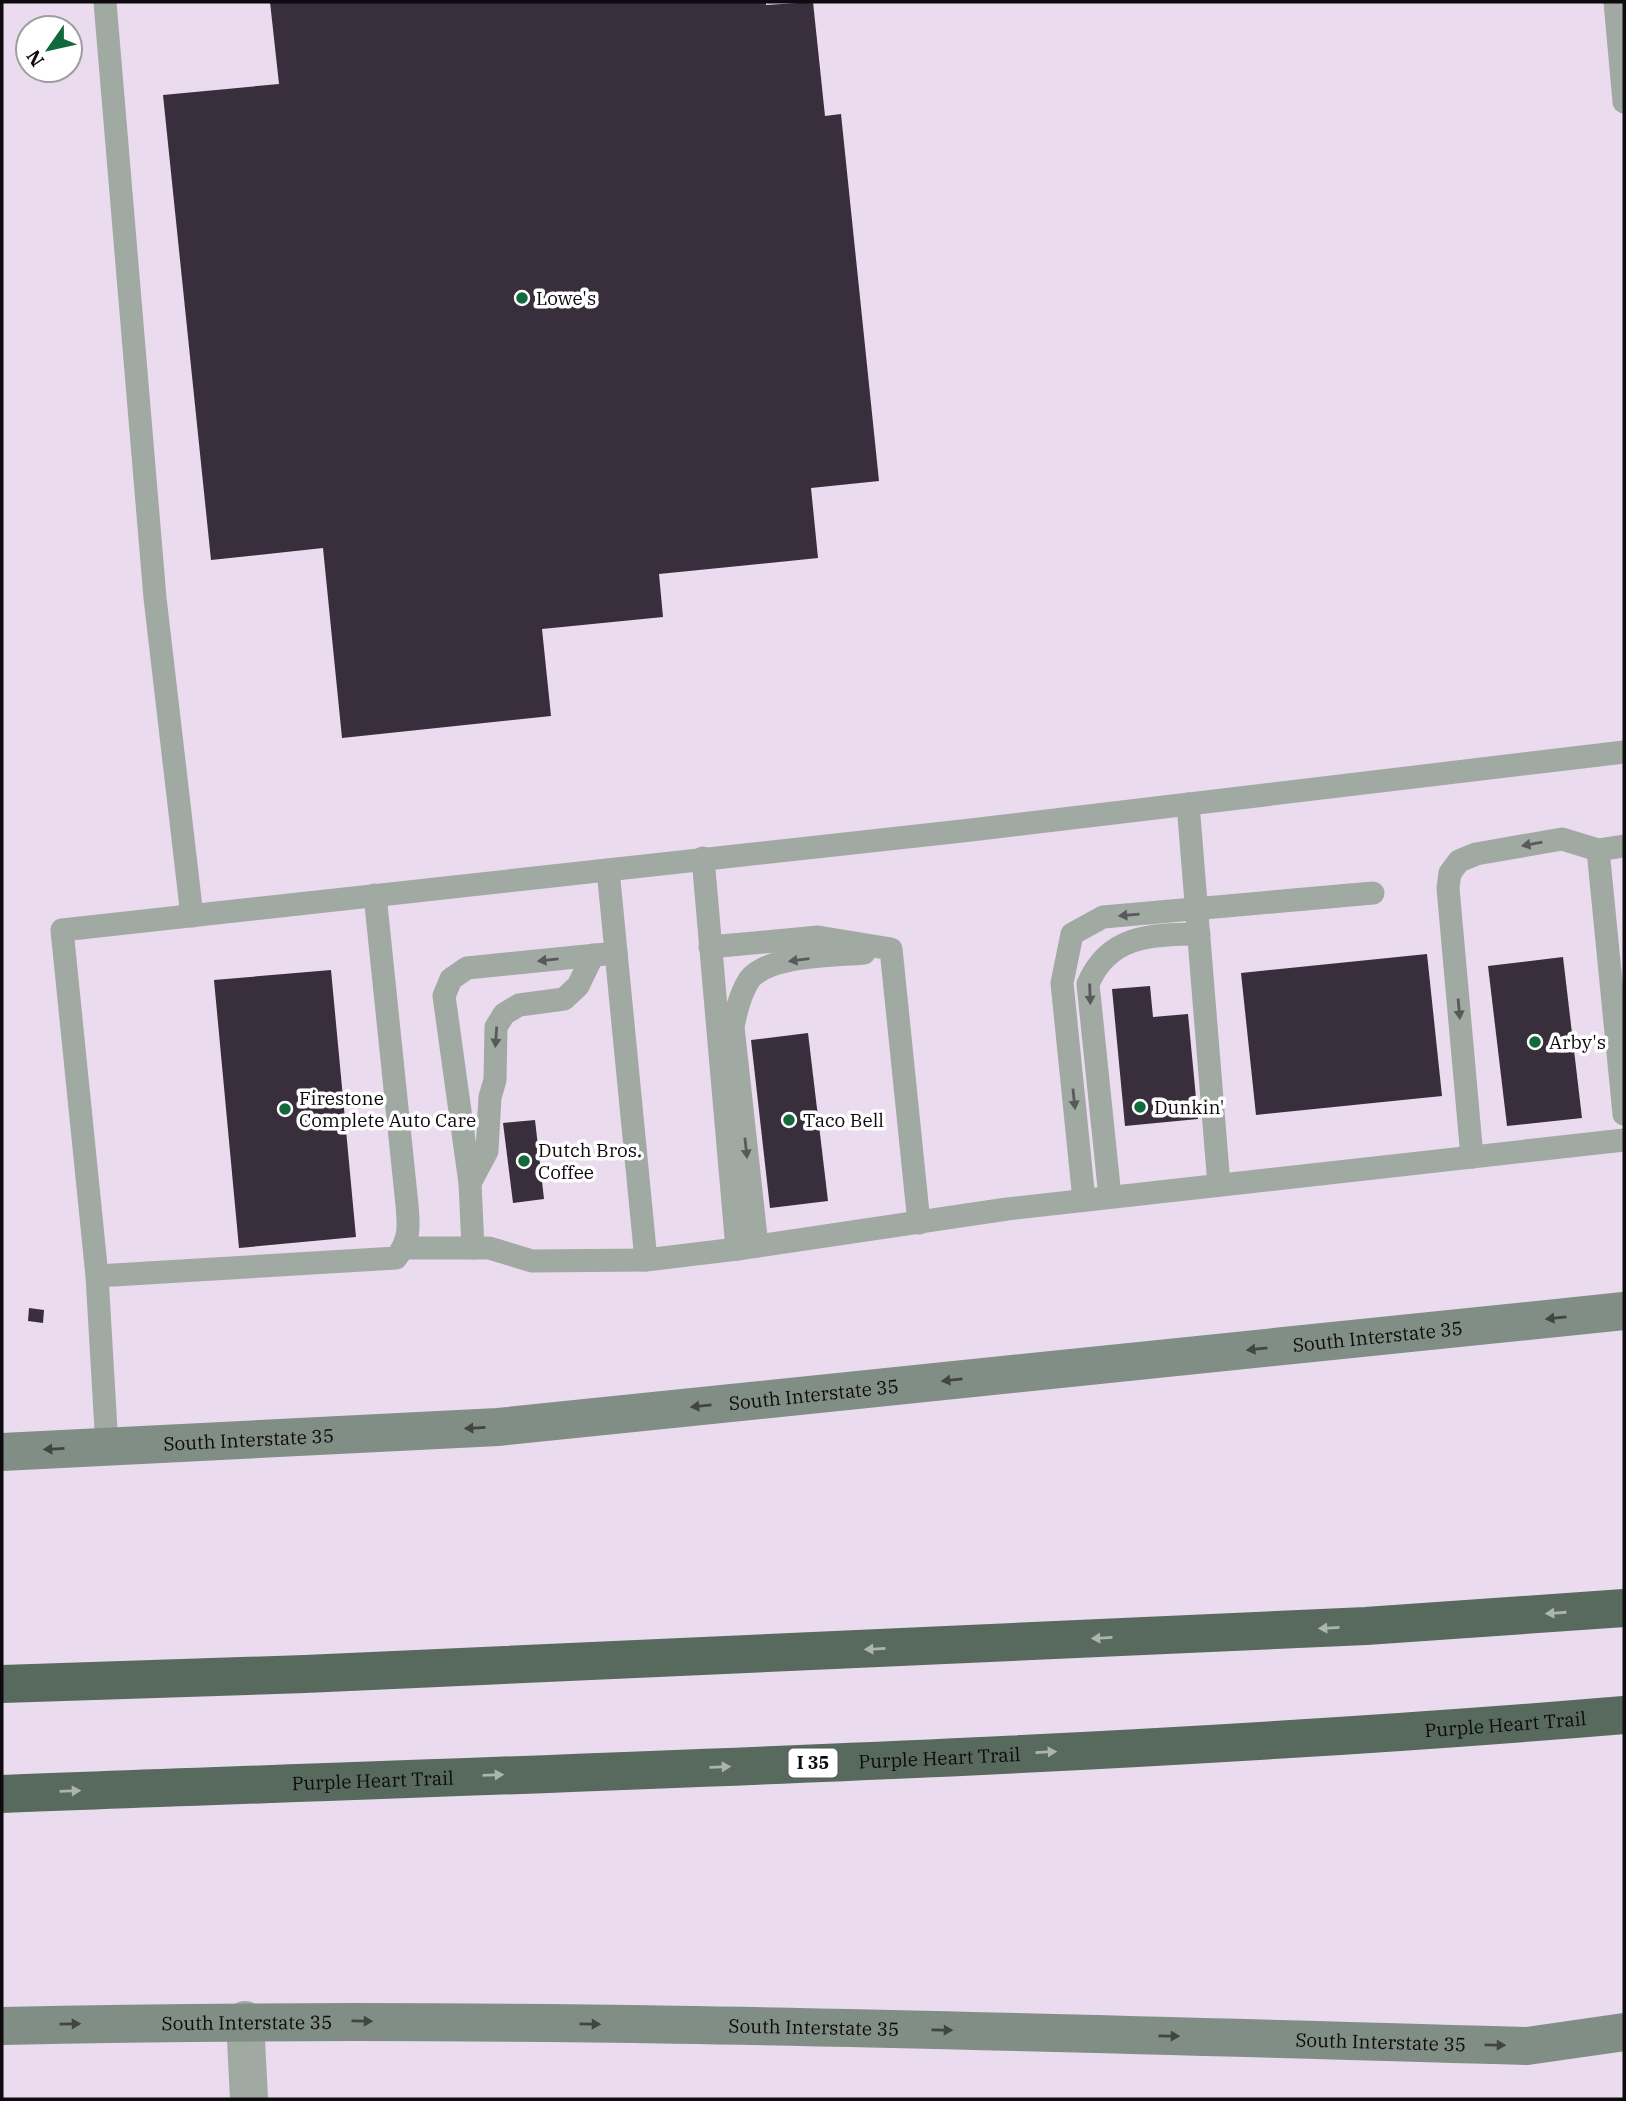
<svg xmlns="http://www.w3.org/2000/svg" width="1626" height="2101" viewBox="0 0 1626 2101" font-family="'IBM Plex Serif',serif">
  <style>
    .building { fill: #392e3c }
    .lines { fill: none; stroke-linecap: round; stroke-linejoin: round }
    .lane { stroke: #a1a9a3; stroke-width: 23 }
    .street { stroke: #a1a9a3; stroke-width: 38 }
    .secondary { stroke: #818e85; stroke-width: 38 }
    .highway { stroke: #576a5d; stroke-width: 38 }
    .oneway { fill: #585a5a }
    .oneway2 { fill: #424545 }
    .oneway3 { fill: #abb4ae }
    .poi-dot { fill: #12693b; stroke: #fff; stroke-width: 2.5 }
    .labels { text-anchor: middle; stroke-width: 7; stroke-linejoin: round; paint-order: stroke }
    .shield { fill: #fff; stroke: #565458; stroke-width: 2 }
    .shield-label { font-size: 18px; font-weight: bold; fill: #0e0a10 }
    .poi-label { font-size: 19px; fill: #0e0a10; stroke: #fff; text-anchor: start }
    .street-label { font-size: 19px; fill: #0e0a10; stroke: #fff }
  </style>
  <rect width="100%" height="100%" fill="#eadbee"/>
  <g class="building">
    <path d="M270 2H766V5L813 2 825 116 841 114 879 481 811 488 818 558 659 574 663 617 542 629 551 716 342 738 323 548 211 560 163 95 279 84Z"/>
    <path d="M1427 954 1442 1096 1256 1115 1241 973Z"/>
    <path d="M1563 957 1582 1118 1507 1126 1488 966Z"/>
    <path d="M331 970 356 1237 239 1248 214 980Z"/>
    <path d="M1150 986 1153 1017 1188 1014 1198 1119 1125 1126 1112 989Z"/>
    <path d="M808 1033 828 1201 770 1208 751 1040Z"/>
    <path d="M535 1120 544 1199 513 1203 503 1123Z"/>
    <path d="M29 1308 44 1310 43 1323 28 1321Z"/>
  </g>
  <g class="lines">
    <g class="lane">
      <path d="M105 2 155 598 192 916"/>
      <path d="M1615 2 1624 102"/>
      <path d="M1188 804 1219 1185"/>
      <path d="M1624 846 1598 850 1624 1114"/>
      <path d="M703 858 737 1249 1007 1209 1624 1140"/>
      <path d="M608 870 646 1260 737 1249"/>
      <path d="M710 947 818 937 891 949 919 1223"/>
      <path d="M1472 1157 1448 888 1450 873 1459 861 1476 854 1562 839 1598 850"/>
      <path d="M470 1183 487 1151 490 1097 495 1080 496 1027 504 1014 519 1005 564 999 578 986 593 955"/>
      <path d="M1110 1197 1088 984C1109 934 1152 935 1199 934"/>
      <path d="M1084 1200 1062 983 1072 934 1103 917 1373 893"/>
      <path d="M757 1246 733 1027C736 1011 740 994 749 980 767 955 834 956 864 953"/>
      <path d="M404 1248H489L532 1261 646 1260"/>
      <path d="M473 1248 470 1183 444 996 451 979 467 968 616 953"/>
      <path d="M97 1276 396 1258C410 1241 409 1226 407 1205L375 895"/>
      <path d="M107 1447 97 1276 62 930 971 830 1624 752"/>
    </g>
    <path class="street" d="M245 2020 249 2099"/>
    <g class="secondary">
      <path id="s1" d="M2 1452 498 1427 1624 1311"/>
      <path id="s2" d="M2 2026C510 2014 1019 2032 1527 2046L1624 2032"/>
    </g>
    <g class="highway">
      <path d="M2 1684 305 1674 1366 1626 1624 1608"/>
      <path id="s3" d="M2 1794C543 1773 1085 1760 1624 1715"/>
    </g>
  </g>
  <defs><path id="oneway-solid" d="M-6-.8H1V-3.2L6.5 0L1 3.2V.8H-6Z" transform="scale(1.75)"/></defs>
  <g class="oneway">
    <use href="#oneway-solid" transform="translate(1532 844) rotate(170)"/>
    <use href="#oneway-solid" transform="translate(1129 915) rotate(175)"/>
    <use href="#oneway-solid" transform="translate(548 960) rotate(174)"/>
    <use href="#oneway-solid" transform="translate(799 960) rotate(173)"/>
    <use href="#oneway-solid" transform="translate(1090 994) rotate(88)"/>
    <use href="#oneway-solid" transform="translate(1459 1009) rotate(85)"/>
    <use href="#oneway-solid" transform="translate(496 1037) rotate(94)"/>
    <use href="#oneway-solid" transform="translate(1074 1099) rotate(84)"/>
    <use href="#oneway-solid" transform="translate(746 1148) rotate(84)"/>
  </g>
  <g class="oneway2">
    <use href="#oneway-solid" transform="translate(1556 1318) rotate(174)"/>
    <use href="#oneway-solid" transform="translate(1257 1349) rotate(174)"/>
    <use href="#oneway-solid" transform="translate(952 1380) rotate(174)"/>
    <use href="#oneway-solid" transform="translate(701 1406) rotate(174)"/>
    <use href="#oneway-solid" transform="translate(475 1428) rotate(177)"/>
    <use href="#oneway-solid" transform="translate(54 1449) rotate(177)"/>
    <use href="#oneway-solid" transform="translate(362 2021) rotate(1)"/>
    <use href="#oneway-solid" transform="translate(70 2024) rotate(-1)"/>
    <use href="#oneway-solid" transform="translate(590 2024) rotate(1)"/>
    <use href="#oneway-solid" transform="translate(942 2030) rotate(1)"/>
    <use href="#oneway-solid" transform="translate(1169 2036) rotate(1)"/>
    <use href="#oneway-solid" transform="translate(1495 2045) rotate(1)"/>
  </g>
  <g class="oneway3">
    <use href="#oneway-solid" transform="translate(1556 1613) rotate(176)"/>
    <use href="#oneway-solid" transform="translate(1329 1628) rotate(177)"/>
    <use href="#oneway-solid" transform="translate(1102 1638) rotate(177)"/>
    <use href="#oneway-solid" transform="translate(875 1649) rotate(177)"/>
    <use href="#oneway-solid" transform="translate(1046 1752) rotate(-3)"/>
    <use href="#oneway-solid" transform="translate(720 1767) rotate(-2)"/>
    <use href="#oneway-solid" transform="translate(493 1775) rotate(-2)"/>
    <use href="#oneway-solid" transform="translate(70 1791) rotate(-2)"/>
  </g>
  <g class="poi-dot">
    <circle cx="522" cy="298" r="7"/>
    <circle cx="1535" cy="1042" r="7"/>
    <circle cx="1140" cy="1107" r="7"/>
    <circle cx="285" cy="1109" r="7"/>
    <circle cx="789" cy="1120" r="7"/>
    <circle cx="524" cy="1161" r="7"/>
  </g>
  <g class="labels">
    <rect class="shield" x="788.5" y="1748.5" width="49" height="29" rx="5"/>
    <g class="shield-label">
      <text x="813" y="1769">I 35</text>
    </g>
    <g class="poi-label">
      <text x="536" y="305">Lowe's</text>
      <text x="1549" y="1049">Arby's</text>
      <text x="299" y="1105">Firestone<tspan x="299" dy="22">Complete Auto Care</tspan></text>
      <text x="1154" y="1114">Dunkin'</text>
      <text x="803" y="1127">Taco Bell</text>
      <text x="538" y="1157">Dutch Bros.<tspan x="538" dy="22">Coffee</tspan></text>
    </g>
    <g class="street-label">
      <text dy="7" stroke="none"><textPath href="#s1" startOffset="1381">South Interstate 35</textPath></text>
      <text dy="7" stroke="none"><textPath href="#s1" startOffset="814">South Interstate 35</textPath></text>
      <text dy="7" stroke="none"><textPath href="#s1" startOffset="247">South Interstate 35</textPath></text>
      <text dy="7" stroke="none"><textPath href="#s3" startOffset="1505">Purple Heart Trail</textPath></text>
      <text dy="7" stroke="none"><textPath href="#s3" startOffset="938">Purple Heart Trail</textPath></text>
      <text dy="7" stroke="none"><textPath href="#s3" startOffset="371">Purple Heart Trail</textPath></text>
      <text dy="7" stroke="none"><textPath href="#s2" startOffset="245">South Interstate 35</textPath></text>
      <text dy="7" stroke="none"><textPath href="#s2" startOffset="812">South Interstate 35</textPath></text>
      <text dy="7" stroke="none"><textPath href="#s2" startOffset="1379">South Interstate 35</textPath></text>
    </g>
  </g>
  <rect width="1626" height="2101" fill="none" stroke="#0e0a10" stroke-width="7"/>
  <g transform="translate(49 49) rotate(236)"><circle r="33" fill="#ffffff" stroke="#9f9d9f" stroke-width="2"/>
  <path d="M0-5L12 26L0 18L-12 26Z" fill="#12693b"/>
  <text y="-10" font-size="19" font-weight="bold" text-anchor="middle" fill="#0e0a10">N</text>
  </g>
</svg>
